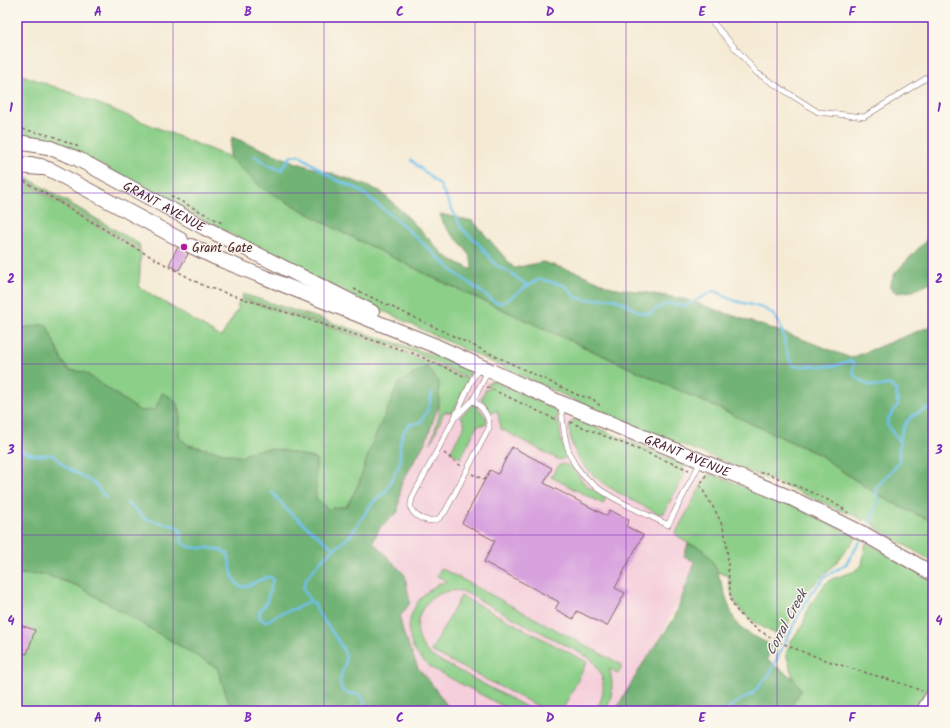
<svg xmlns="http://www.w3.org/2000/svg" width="950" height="728" viewBox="0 0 950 728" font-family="Kalam,sans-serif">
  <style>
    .built { fill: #f5cfdb }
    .green { fill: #8ccf88; stroke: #6b775a }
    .forest { fill: #71b274; stroke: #5e6850 }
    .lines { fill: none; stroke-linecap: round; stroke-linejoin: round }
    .stream { stroke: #6ec1ea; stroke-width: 2.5 }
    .building { fill: #d8a2de }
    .service-casing { stroke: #866666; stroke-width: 6 }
    .minor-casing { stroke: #866666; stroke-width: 12 }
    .secondary-casing { stroke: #866666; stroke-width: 16 }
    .trunk-casing { stroke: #866666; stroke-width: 18 }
    .path { stroke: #866666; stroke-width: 1.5; stroke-dasharray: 3 3; stroke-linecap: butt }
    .service { stroke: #fff; stroke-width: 5 }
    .minor { stroke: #fff; stroke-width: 10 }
    .secondary { stroke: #fff; stroke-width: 14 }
    .trunk { stroke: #fff; stroke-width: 16 }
    .grid { fill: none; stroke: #7b2cbf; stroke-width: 1; stroke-opacity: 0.55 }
    .poi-dot { fill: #b5179e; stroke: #fbf7ec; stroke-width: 1.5 }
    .labels { text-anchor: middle; stroke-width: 3; stroke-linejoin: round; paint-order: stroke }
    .street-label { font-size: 13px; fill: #4a1f2b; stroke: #fbf7ec }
    .poi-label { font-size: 13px; fill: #4a1f2b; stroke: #fbf7ec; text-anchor: start }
    .water-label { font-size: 14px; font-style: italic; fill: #555064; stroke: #fbf7ec }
    .neatline { fill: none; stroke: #7b2cbf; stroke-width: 1.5 }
    .grid-label { font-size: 13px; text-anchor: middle; font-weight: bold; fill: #7b2cbf }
  </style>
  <rect width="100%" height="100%" fill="#fbf7ec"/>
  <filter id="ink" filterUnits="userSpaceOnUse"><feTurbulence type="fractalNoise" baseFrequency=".025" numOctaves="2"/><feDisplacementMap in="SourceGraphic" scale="8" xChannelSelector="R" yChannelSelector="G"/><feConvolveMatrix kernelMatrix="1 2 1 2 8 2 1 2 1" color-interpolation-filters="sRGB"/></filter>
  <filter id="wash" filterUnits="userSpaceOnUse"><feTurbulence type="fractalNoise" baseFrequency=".012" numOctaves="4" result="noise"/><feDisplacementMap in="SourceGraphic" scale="16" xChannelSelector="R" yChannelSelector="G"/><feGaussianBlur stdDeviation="0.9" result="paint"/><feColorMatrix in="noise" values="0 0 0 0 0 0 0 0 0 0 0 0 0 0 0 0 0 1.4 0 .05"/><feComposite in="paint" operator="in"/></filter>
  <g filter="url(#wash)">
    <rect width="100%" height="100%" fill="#f5ebd5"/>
    <path class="built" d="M440 360 736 490 622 711H424L354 565Z"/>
    <g class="green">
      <path d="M17 73 77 95 229 157 262 188 332 227 438 280 820 455C855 481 892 506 933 521V562L875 527V525L866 519 864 521 848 512 846 513 790 488 600 412 423 330 299 270 72 150 58 143 17 136Z"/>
      <path d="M17 172 139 244 140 249 17 176Z"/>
      <path d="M17 178 141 252 139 287 221 337 239 307 237 306 241 299C317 324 394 345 467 379L468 381 453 412H444L431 443 439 415V404L371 446 359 483 347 506 328 509 316 498 250 451 242 457 188 445 179 437 180 410 140 411 84 372 69 370 62 360 17 329Z"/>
      <path d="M243 294 452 361 467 368 471 375 467 377 415 353 242 298Z"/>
      <path d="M491 381H494L556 410 558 418H556V421L559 423 561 440 567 457 559 460 501 429 497 410 493 413 481 399 486 389H489L490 387 487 385Z"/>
      <path d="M474 403 486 417 487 424 477 426 461 458 450 452 465 425 461 416Z"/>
      <path d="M576 419 683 464 685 473 664 513 659 514C621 494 569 475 569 423L572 424 571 421Z"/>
      <path d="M564 464 570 466 587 486 606 498 603 504 551 477 559 465Z"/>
      <path d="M711 474 791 505 857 537 836 563 808 590 790 619 783 638C766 629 740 617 733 597 730 591 730 583 728 576L718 572 710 559 675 534 707 475Z"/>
      <path d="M866 542 933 582V680L914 711H788L801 690 793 678 786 653 791 641 803 625 808 608 825 584 834 578 853 572 862 565Z"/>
      <path d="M441 568 622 665 618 674 609 669C614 683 613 698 605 711H595C608 692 605 674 590 658L462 591C422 586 401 632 433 657L534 711H512L435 670C428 665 421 660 416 653 398 624 417 590 447 581L437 576Z"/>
      <path d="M17 574 46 575 78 586 217 668 232 711H23L17 709Z"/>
      <path d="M461 596 587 662 562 711H547L431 651Z"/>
    </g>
    <g class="forest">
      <path d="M232 137 294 162 346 178 380 191 409 218 445 256 472 270C473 243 446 239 440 214L473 221 514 268 543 262 579 273 611 287 684 299 802 339 851 358 933 325V521C892 506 855 481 820 455L438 280 332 227 262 188 229 157Z"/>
      <path d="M933 233V282L913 291 897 293 889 287 895 273Z"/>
      <path d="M46 324 62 360 69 370 84 372 140 411 155 410 162 393C185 402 180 417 179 437L188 445 242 457C264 441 292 453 316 459V498L328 509 347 506 359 483 371 446 399 383 427 366 439 383V404L426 441 401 484 398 512 380 527 373 542 405 575 410 603 400 617 403 632 418 668 428 679 451 711H232L217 668 78 586 46 575 17 574V329Z"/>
      <path d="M688 544C720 546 723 603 737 624 741 631 764 641 771 645L767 660 793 678 801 690 788 711H615L642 665 674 619 695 562 684 556Z"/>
    </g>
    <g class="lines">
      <g class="stream">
        <path d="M255 156 268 165 281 170 291 156 299 155 334 179 358 189 396 219 454 272 495 302 503 303 530 284 540 279 566 286 575 297 587 300 610 298 620 301 639 312 649 314C669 302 661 303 685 306L714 291C720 292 723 296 728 298 748 308 772 301 781 328 785 340 786 355 793 366H834L850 361 854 363 853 374C865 384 874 390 889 384L896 390 898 405 888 419 887 425 899 441"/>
        <path d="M411 160 440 185 462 229 477 242 496 265 511 273 528 286"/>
        <path d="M17 449 34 455H53L67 468 94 483 106 498"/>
        <path d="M272 492 287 510 334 549"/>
        <path d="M127 503 146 519 175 526 180 529 182 543C195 553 212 543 228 554 231 565 232 594 250 585 257 582 262 577 271 577L273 580 266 604 260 611 259 617 265 622 279 614 297 608 310 601 315 604 317 611C324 622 346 647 346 659 346 668 336 679 342 689 346 697 358 690 363 699 365 702 364 707 365 711"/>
        <path d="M870 523 878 501 876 488 899 463C898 441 899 421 921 411 925 410 929 407 933 407"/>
        <path d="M310 601 303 588 306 579 324 557 349 537 373 502 387 490 400 463V443L404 431 409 425 421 422 429 407 432 393"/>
        <path d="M728 711 730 706 752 694 769 675 800 612 812 592 825 577 846 564 861 540"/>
      </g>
    </g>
    <g id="blocks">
      <g class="building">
        <path d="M177 248H183L188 254 179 270 169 265Z"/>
        <path d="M512 447 552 468 544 483 607 516 610 510 629 520 626 526 643 535 615 588 625 593 607 626 577 611 573 619 555 609 559 602 484 562 495 541 462 523 490 470 498 474Z"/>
        <path d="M17 624 35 630 27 654 17 651Z"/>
      </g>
    </g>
  </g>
  <g filter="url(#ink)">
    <use href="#blocks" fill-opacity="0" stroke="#866666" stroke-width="1"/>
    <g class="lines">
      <defs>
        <g id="service">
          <path d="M708 17 757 73 818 112 864 117 933 74"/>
          <path d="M485 367V377L473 400C482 408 490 415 489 428L445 512C443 514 440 517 438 519 429 524 414 517 411 508 410 505 412 501 412 498L455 417 472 380 476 373Z"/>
          <path d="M561 406C563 423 564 441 571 457 586 492 636 508 668 525L701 461"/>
          <path d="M457 416 473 400"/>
        </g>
        <path id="minor" d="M921 711 933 692"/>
        <g id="secondary">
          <path id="s1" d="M17 142 48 147 78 159 205 228 372 312"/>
          <path d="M31 164 51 170 181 240"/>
          <path id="s2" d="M191 246 214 257 436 346 561 403 791 498 866 535 933 574"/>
        </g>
        <path id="trunk" d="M17 165 41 167"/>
      </defs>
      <use href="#service" class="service-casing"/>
      <use href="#minor" class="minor-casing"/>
      <use href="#secondary" class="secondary-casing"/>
      <use href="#trunk" class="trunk-casing"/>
      <g class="path">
        <path d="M17 128 49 135"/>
        <path d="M53 136 79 147"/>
        <path d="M19 178 137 249 204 286 415 354 466 377"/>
        <path d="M171 196 224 224"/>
        <path d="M354 289 563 388 580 396 592 398 600 406"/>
        <path d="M487 387 557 420"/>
        <path d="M570 422 689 470"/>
        <path d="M444 453 461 466"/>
        <path d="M760 473 765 472C784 482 836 500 848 513"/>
        <path d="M472 474 485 480"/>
        <path d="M706 475 700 485C708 500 719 514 724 531 729 548 727 571 730 589 730 593 730 599 732 603 757 651 874 671 922 691"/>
      </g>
      <use href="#service" class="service"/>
      <use href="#minor" class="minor"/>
      <use href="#secondary" class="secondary"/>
      <use href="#trunk" class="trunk"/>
    </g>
  </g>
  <path class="grid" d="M173 17V711M324 17V711M475 17V711M626 17V711M777 17V711M17 193H933M17 364H933M17 535H933"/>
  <circle class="poi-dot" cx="184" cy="247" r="4"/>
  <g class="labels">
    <g class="street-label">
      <text dy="5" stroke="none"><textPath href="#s1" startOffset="162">GRANT AVENUE</textPath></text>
      <text dy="5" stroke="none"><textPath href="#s2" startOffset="539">GRANT AVENUE</textPath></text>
    </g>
    <g class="poi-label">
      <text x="192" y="252">Grant Gate</text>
    </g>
    <g class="water-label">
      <text transform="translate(786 622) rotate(-62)" y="5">Corral Creek</text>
    </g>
  </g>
  <rect width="950" height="728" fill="none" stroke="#fbf7ec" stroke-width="44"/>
  <rect x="22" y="22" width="906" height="684" class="neatline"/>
  <g class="grid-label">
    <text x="98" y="16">A</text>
    <text x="248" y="16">B</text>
    <text x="400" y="16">C</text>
    <text x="550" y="16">D</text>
    <text x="702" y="16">E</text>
    <text x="852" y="16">F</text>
    <text x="11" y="112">1</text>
    <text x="939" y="112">1</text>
    <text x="11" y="283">2</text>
    <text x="939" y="283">2</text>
    <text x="11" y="454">3</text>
    <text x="939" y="454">3</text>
    <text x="11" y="625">4</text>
    <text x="939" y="625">4</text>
    <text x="98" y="722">A</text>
    <text x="248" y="722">B</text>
    <text x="400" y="722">C</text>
    <text x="550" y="722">D</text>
    <text x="702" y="722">E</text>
    <text x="852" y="722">F</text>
  </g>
</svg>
